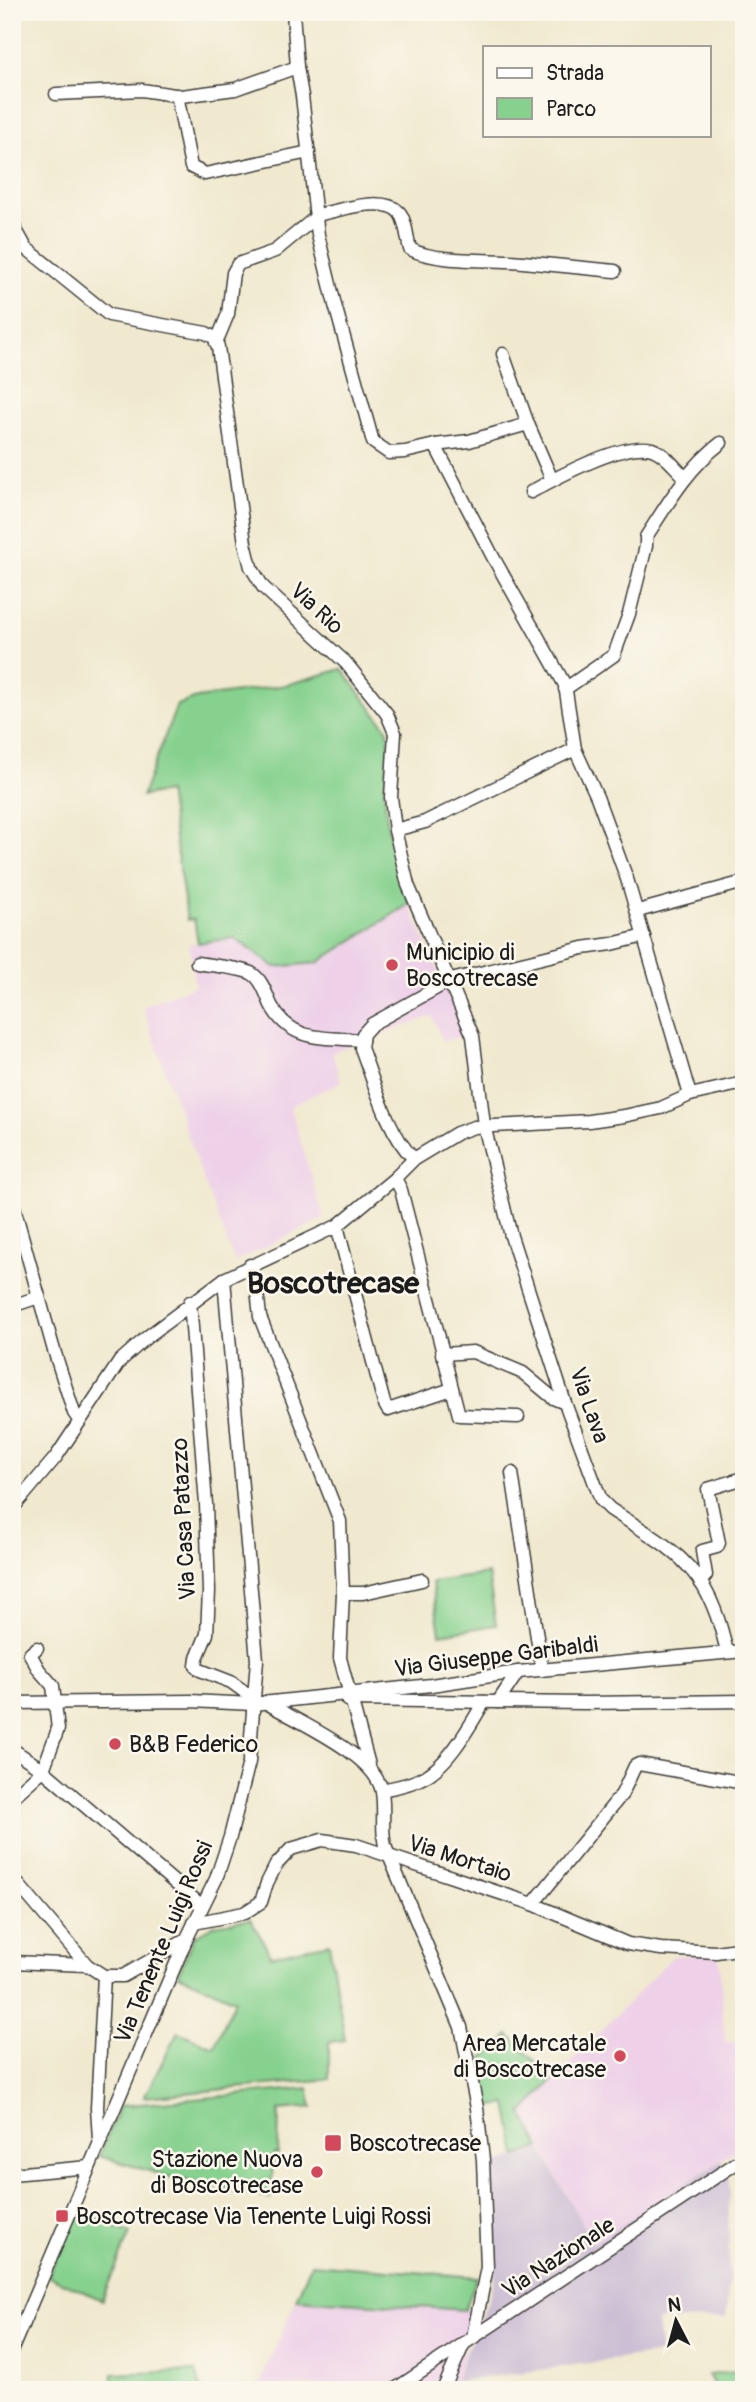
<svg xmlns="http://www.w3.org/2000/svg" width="756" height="2402" viewBox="0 0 756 2402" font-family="Pangolin,sans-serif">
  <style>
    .built { fill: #eed0e8 }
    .industrial { fill: #ccbed4 }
    .green { fill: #86d18e; stroke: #517655; stroke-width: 2 }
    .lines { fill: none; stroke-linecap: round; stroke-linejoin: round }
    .minor-casing { stroke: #3c3b37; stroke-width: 15 }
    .minor { stroke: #fff; stroke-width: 12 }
    .poi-dot { fill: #d1495b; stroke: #fbf7ec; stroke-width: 2.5 }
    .labels { text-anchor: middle; stroke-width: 5; stroke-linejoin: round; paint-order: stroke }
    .street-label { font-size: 23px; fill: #1c1c1c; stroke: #fbf7ec }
    .poi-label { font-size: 23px; fill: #1c1c1c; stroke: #fbf7ec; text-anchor: start }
    .district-label { font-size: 30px; font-weight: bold; fill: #1c1c1c; stroke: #fbf7ec }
  </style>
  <rect width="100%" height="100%" fill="#fbf7ec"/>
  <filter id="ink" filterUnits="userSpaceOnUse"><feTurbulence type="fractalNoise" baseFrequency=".0143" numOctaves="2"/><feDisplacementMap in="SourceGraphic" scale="14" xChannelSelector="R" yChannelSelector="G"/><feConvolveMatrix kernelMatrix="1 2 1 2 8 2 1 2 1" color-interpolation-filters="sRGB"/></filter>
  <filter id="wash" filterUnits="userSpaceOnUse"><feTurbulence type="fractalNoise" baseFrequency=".00686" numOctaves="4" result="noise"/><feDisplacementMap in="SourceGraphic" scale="28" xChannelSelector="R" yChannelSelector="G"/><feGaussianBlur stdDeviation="1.57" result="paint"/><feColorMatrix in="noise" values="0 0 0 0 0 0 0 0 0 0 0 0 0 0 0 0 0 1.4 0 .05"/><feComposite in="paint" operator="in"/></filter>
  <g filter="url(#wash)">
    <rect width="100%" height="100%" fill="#f0e9cf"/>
    <g class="built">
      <path d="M409 904 467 1035 443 1041 432 1016 332 1052 341 1082 290 1106 324 1218 235 1262 201 1174 143 1007 195 986 189 944 234 938 275 967 317 963Z"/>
      <path d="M719 1955 725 2042H744V2145L593 2244 522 2113 673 1956Z"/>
      <path d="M296 2299 470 2310 464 2354 454 2382 447 2390H372L365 2386H259Z"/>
    </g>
    <path class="industrial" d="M540 2147 593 2244 722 2160 729 2176V2278L726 2318 657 2321 661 2353 454 2382 489 2298 495 2277 491 2166Z"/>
    <g class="green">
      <path d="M342 669 388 730 389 747 384 792 388 828 409 904 317 963 275 967 234 938 198 943 194 919 187 920 168 792 142 796 177 705 197 698 286 685Z"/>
      <path d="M488 1574 496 1625 440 1634 432 1582Z"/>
      <path d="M251 1919 271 1956 329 1943 345 2040 329 2042V2079L144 2097 178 2032 214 2047 235 2000 178 1975 194 1937 214 1925Z"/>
      <path d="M509 2035 553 2080 522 2113 540 2147 517 2156 507 2104 485 2107 477 2063Z"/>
      <path d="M308 2088 312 2107 279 2110 278 2154H274L270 2198 173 2178 99 2156 120 2106Z"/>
      <path d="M76 2210 130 2233 102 2300 48 2276Z"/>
      <path d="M311 2264 477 2277 465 2310 296 2299Z"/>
      <path d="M195 2371 201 2389 204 2390H112L113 2374Z"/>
      <path d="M734 2372 744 2373V2390H717L708 2375Z"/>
    </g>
  </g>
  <g filter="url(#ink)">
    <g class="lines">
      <defs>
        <g id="minor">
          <path d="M293 12 297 67 302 96 318 235 335 305 373 442 389 453 405 452 435 445 493 557 565 685 575 749 597 797 627 879 690 1095"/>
          <path d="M56 94 142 90 181 96 235 89 297 67"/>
          <path d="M177 95 191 167 205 174 309 152"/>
          <path d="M317 215C337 211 383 195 399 212 406 220 407 238 410 249 436 263 492 259 523 262 554 265 584 268 615 271"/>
          <path d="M12 223 26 248 109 315 206 333 215 338 218 347 245 543 251 567 263 587 346 663 387 714 395 733 391 797 395 830 408 885 473 1036 484 1125 511 1236 565 1403 601 1500 610 1509C638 1528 672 1545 693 1572 712 1594 721 1625 727 1652"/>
          <path d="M216 343 228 314 233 273 238 264 275 251 315 218"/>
          <path d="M503 354 528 424 552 480"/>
          <path d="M435 445 469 441 528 424"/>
          <path d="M531 492C557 477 624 441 652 449 665 453 675 468 685 477"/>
          <path d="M565 689 614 655 629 614 646 546V537C668 503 688 468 721 443"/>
          <path d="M395 830 425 822 575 749"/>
          <path d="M638 911 744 882"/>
          <path d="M197 963C209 965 241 968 251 973 262 979 266 994 271 1005 291 1043 324 1037 362 1040"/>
          <path d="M414 1159C388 1134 374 1082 361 1048L363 1034 372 1024 451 980 583 948 612 944 644 936"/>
          <path d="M395 1178 401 1190 459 1415 518 1417"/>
          <path d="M12 1200 53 1347 74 1413 79 1420"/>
          <path d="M337 1226 384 1403 388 1410 452 1389"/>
          <path d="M250 1265 256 1280 260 1317 340 1521 343 1593 340 1658 369 1765"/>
          <path d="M190 1302 206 1504 209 1591 207 1634 197 1658 196 1666 200 1670 231 1682 253 1698"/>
          <path d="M12 1306 39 1297"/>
          <path d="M442 1354 473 1352 523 1373 553 1398 565 1403"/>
          <path d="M512 1473 542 1670"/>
          <path d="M12 1509 56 1457 120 1361 147 1337 224 1279 337 1226 395 1178 414 1159 457 1133 474 1127 589 1121 624 1116 661 1108 690 1095 744 1083"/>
          <path d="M700 1582 706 1575 702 1551 717 1547 719 1543 708 1489 744 1478"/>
          <path d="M343 1593H363L422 1580"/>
          <path d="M347 1700 585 1703 744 1701"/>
          <path d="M265 1702C296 1721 376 1755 382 1792 385 1810 381 1828 385 1846L461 2027 477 2108 483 2160 487 2267 473 2337"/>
          <path d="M498 1702 518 1672"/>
          <path d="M12 1703 190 1701 253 1704 431 1685 518 1672 744 1651"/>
          <path d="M12 1749 43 1770 202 1906"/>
          <path d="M382 1790C395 1787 409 1785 420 1779 447 1768 470 1726 484 1702"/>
          <path d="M12 1798 43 1770 58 1729 53 1686 39 1670 30 1654 37 1648"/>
          <path d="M12 1877 87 1965 104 1976H123L186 1940"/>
          <path d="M533 1904 622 1794 635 1766 639 1764 744 1783"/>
          <path d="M194 1923 244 1913 261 1902 267 1883 276 1865 291 1849 322 1840 356 1845 533 1904 628 1944 661 1949 716 1952 744 1948"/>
          <path d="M12 1962 87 1965"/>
          <path d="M99 2139 97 2108 104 1976"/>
          <path d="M12 2174 89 2167"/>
          <path d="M12 2349 186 1940 216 1879 230 1837 249 1762 257 1660 224 1279"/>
          <path d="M394 2390 744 2158"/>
          <path d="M443 2390 464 2343"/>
        </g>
      </defs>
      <use href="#minor" class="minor-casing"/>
      <use href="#minor" class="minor"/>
    </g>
  </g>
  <g class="poi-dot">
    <circle cx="392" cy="965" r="7"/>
    <circle cx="115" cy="1744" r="7"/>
    <circle cx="620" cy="2056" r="7"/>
    <rect x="324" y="2134" width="18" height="18" rx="3.5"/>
    <circle cx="317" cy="2172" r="7"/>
    <rect x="55" y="2209" width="14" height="14" rx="3.5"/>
  </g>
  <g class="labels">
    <g class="street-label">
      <text transform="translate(317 608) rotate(43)" y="8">Via Rio</text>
      <text transform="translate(590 1405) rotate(71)" y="8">Via Lava</text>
      <text transform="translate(183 1519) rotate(-93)" y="8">Via Casa Patazzo</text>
      <text transform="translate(496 1656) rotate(-7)" y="8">Via Giuseppe Garibaldi</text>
      <text transform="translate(460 1858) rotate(18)" y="8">Via Mortaio</text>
      <text transform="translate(163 1942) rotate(-67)" y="8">Via Tenente Luigi Rossi</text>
      <text transform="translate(558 2257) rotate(-33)" y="8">Via Nazionale</text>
    </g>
    <g class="poi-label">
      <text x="406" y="960">Municipio di<tspan x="406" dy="26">Boscotrecase</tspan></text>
      <text x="129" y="1752">B&amp;B Federico</text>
      <text x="606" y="2051" text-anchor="end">Area Mercatale<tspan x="606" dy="26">di Boscotrecase</tspan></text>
      <text x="349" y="2151">Boscotrecase</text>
      <text x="303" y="2167" text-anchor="end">Stazione Nuova<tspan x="303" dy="26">di Boscotrecase</tspan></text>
      <text x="76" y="2224">Boscotrecase Via Tenente Luigi Rossi</text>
    </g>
    <g class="district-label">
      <text x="333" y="1293">Boscotrecase</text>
    </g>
  </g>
  <rect width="756" height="2402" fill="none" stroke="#fbf7ec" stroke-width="42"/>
  <rect x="483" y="46" width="228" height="91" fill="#fbf7ec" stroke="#a29f99" stroke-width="2"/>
  <rect x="497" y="68" width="35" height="10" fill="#ffffff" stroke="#a29f99" stroke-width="2"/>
  <text x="546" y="80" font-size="21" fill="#1c1c1c">Strada</text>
  <rect x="497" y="98" width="35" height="21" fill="#86d18e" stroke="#a29f99" stroke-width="2"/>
  <text x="546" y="116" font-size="21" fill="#1c1c1c">Parco</text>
  <g transform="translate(676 2321) rotate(354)" stroke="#fbf7ec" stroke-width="5" paint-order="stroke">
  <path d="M0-5L12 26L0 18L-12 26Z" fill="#1c1c1c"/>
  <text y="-10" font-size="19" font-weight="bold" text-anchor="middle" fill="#1c1c1c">N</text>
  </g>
</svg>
